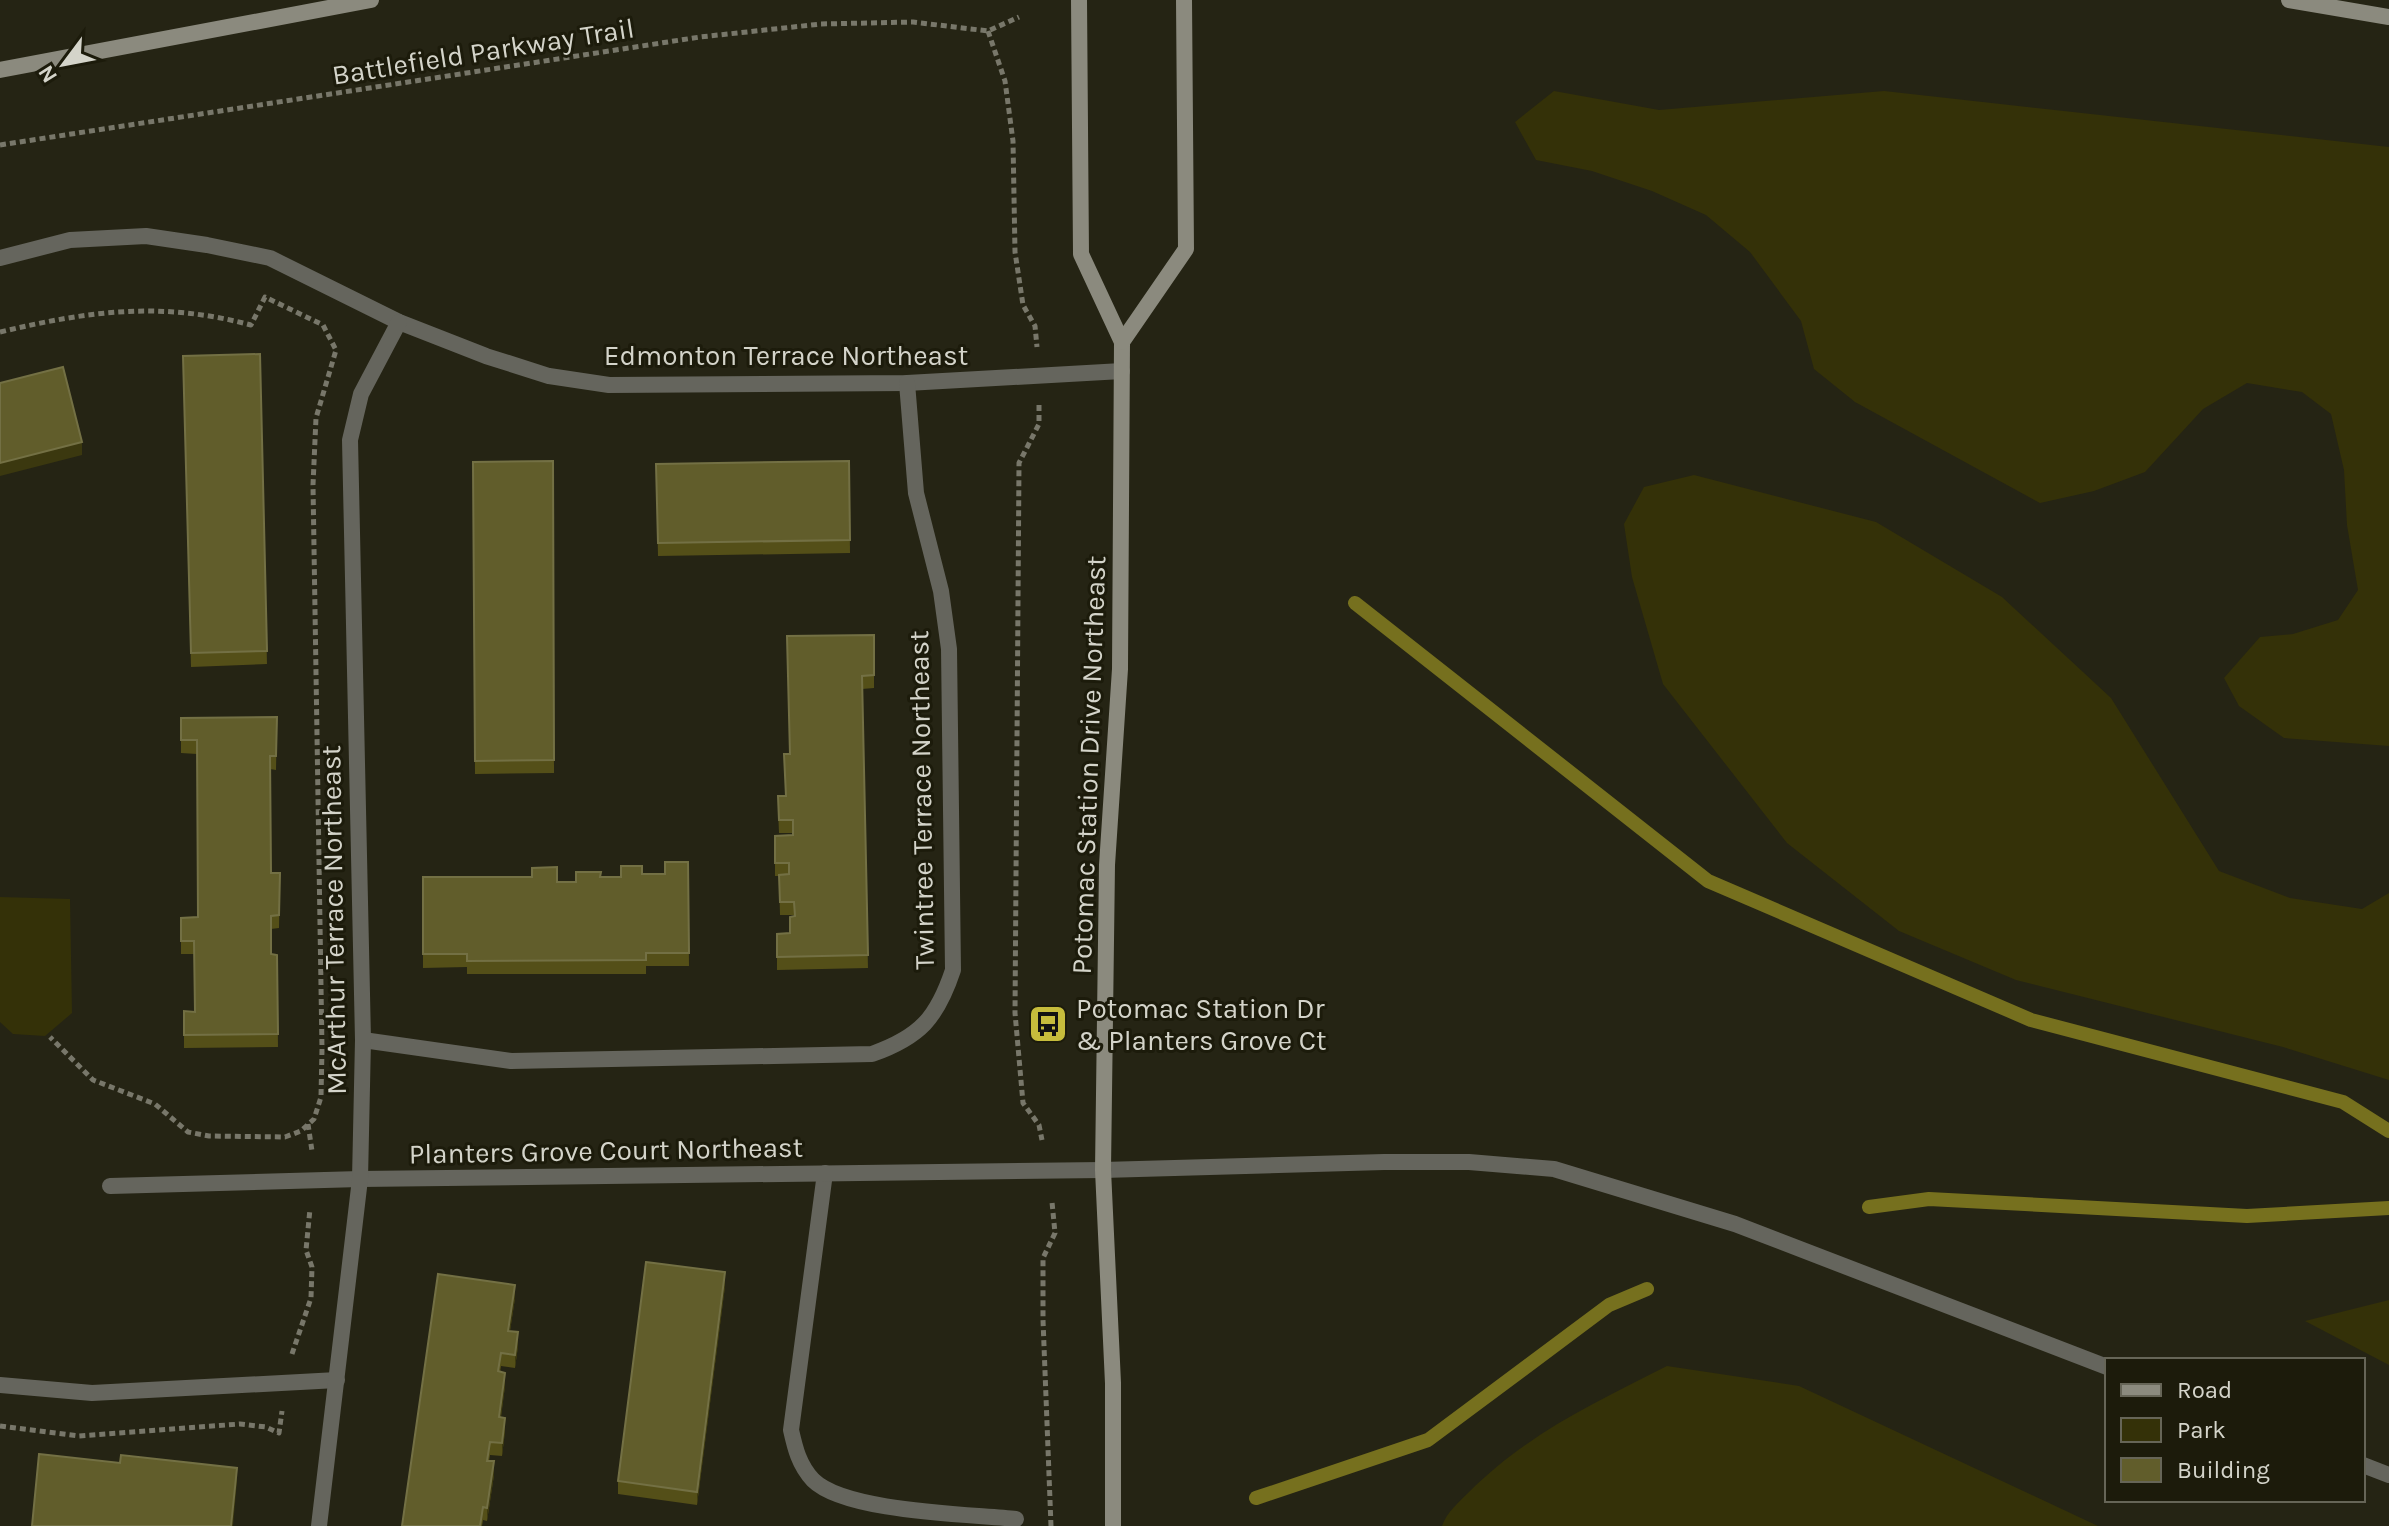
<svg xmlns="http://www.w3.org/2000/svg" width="2389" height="1526" viewBox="0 0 2389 1526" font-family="Karla,sans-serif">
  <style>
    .green { fill: #343108 }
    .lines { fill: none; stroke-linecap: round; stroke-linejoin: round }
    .stream { stroke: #76701e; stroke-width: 14 }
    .path { stroke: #78776a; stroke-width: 5; stroke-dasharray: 6 4; stroke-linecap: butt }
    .lane { stroke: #65655d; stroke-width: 16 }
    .street { stroke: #65655d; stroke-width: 16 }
    .secondary { stroke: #8b8a7e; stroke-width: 16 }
    .wall { fill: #544f18 }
    .shaded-wall { fill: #3b380f }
    .building { fill: #615d2b; stroke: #737044; stroke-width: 2 }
    .labels { text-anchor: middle; stroke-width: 6; stroke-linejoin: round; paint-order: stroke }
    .street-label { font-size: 28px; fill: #d4d4ca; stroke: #1c1b0b }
    .poi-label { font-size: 28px; fill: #d4d4ca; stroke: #1c1b0b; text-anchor: start }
  </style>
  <rect width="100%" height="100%" fill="#252414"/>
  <g class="green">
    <path d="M1554 91 1659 110 1884 91 2389 147V746L2284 738 2239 706 2224 678 2260 637 2293 634 2338 620 2358 590 2347 525 2344 470 2331 414 2302 392 2247 383 2203 409 2145 472 2094 491 2040 503 1855 402 1814 369 1801 321 1750 252 1706 215 1652 191 1592 171 1536 160 1515 122Z"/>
    <path d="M1694 475 1876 522 2002 597 2111 698 2219 871 2290 898 2362 909 2389 893V1080L2283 1047 2016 980 1899 931 1787 843 1663 684 1632 577 1624 524 1644 487Z"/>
    <path d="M0 897 70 899 72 1013 45 1036 13 1034 0 1022Z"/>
    <path d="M2389 1300V1365L2305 1321Z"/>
    <path d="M1667 1366 1799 1386 2098 1526H1442C1447 1512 1458 1503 1469 1492 1527 1434 1594 1403 1667 1366Z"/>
  </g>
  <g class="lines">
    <g class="stream">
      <path d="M1355 603 1708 881 2031 1020 2343 1102 2389 1131"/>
      <path d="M1869 1207 1929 1199 2247 1216 2389 1208"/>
      <path d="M1256 1498 1428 1440 1609 1305 1647 1289"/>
    </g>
    <g class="path">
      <path d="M988 31 1005 81 1013 141 1015 252 1023 305 1035 326 1037 347"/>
      <path d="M0 145 700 37 821 24 913 22 988 31 1019 17"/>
      <path d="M0 332C89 311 161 301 251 325L265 297 323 325 336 350 316 418 313 485 322 1049 321 1097 314 1119 301 1131 285 1137 209 1136 188 1132 155 1104 93 1080 50 1037"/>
      <path d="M1039 405V424L1019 463 1015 1013 1023 1103 1039 1125 1042 1140"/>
      <path d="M308 1124 312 1151"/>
      <path d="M292 1354 311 1298 312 1267 306 1250 310 1209"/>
      <path d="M0 1426 79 1436 240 1424 266 1427 279 1433 282 1411"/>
      <path d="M1051 1526 1043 1320V1258L1055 1233 1052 1202"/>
    </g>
    <g class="lane">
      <path d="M1103 1170 1384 1162H1469L1554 1169 1735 1224 2107 1367"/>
      <path d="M2363 1465 2389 1475"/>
    </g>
    <g class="street">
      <path d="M0 258 70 240 146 236 207 245 270 258 399 322 486 356 549 376 609 385 907 383 1122 371"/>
      <path d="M363 1040 511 1061 872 1054C920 1037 937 1018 953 970L949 649 941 591 916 493 907 383"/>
      <path d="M825 1173 791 1430C795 1448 799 1465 813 1480 845 1512 968 1514 1016 1519"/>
      <path d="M110 1186 360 1179 1103 1170"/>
      <path d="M0 1385 92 1393 337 1380"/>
      <path d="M319 1526 360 1179 363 1040 350 440 361 394 399 322"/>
    </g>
    <g class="secondary">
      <path d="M1079 0 1081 254 1122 342 1120 669 1107 865 1103 1170 1113 1383V1526"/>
      <path d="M2289 0 2389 17"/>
      <path d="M0 70 371 0"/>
      <path d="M1122 342 1186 249 1184 0"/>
    </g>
  </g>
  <g class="wall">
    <path d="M260 354 267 664 191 667 183 356Z"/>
    <path d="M553 461 554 773 475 774 473 462Z"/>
    <path d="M849 461 850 553 658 556 656 464Z"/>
    <path d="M874 635V688L862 689 868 968 777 970V934L790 933 794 916V915H780L779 876H775V836L793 835V833H779L778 809 785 796 790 754Z"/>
    <path d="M277 717 276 770 270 769 271 873H280L279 928 271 929V954L277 955 278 1047 184 1048V1011L194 1012V954H181V918L198 917 197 754 181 753V718Z"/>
    <path d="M688 862 689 966H646V974H467V967L423 968V877L576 882 601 877H621L642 874H665Z"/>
    <path d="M725 1286 697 1505 618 1494V1481Z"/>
    <path d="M515 1298 510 1331 518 1346 515 1368 501 1366 500 1372 505 1386 501 1417 505 1431 502 1456 490 1455 489 1461 494 1475 487 1521 483 1520 482 1526H402Z"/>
  </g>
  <g class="shaded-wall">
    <path d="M82 442V455L0 476V463Z"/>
    <path d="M725 1272V1286L697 1505V1492Z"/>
    <path d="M515 1285V1298L508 1344V1331Z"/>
    <path d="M518 1332V1346L515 1368V1355Z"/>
    <path d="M505 1373V1386L499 1430V1417Z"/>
    <path d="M505 1418V1431L502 1456V1443Z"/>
    <path d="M494 1461V1475L487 1521V1508Z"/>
    <path d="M237 1468V1481L233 1526H231Z"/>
  </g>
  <g class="building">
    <path d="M260 354 267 651 191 653 183 356Z"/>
    <path d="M63 367 82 442 0 463V383Z"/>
    <path d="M553 461 554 760 475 761 473 462Z"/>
    <path d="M849 461 850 540 658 543 656 464Z"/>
    <path d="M874 635V675L862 676 868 955 777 957V934L790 933V917L795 916 794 902H780L779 875 789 874V863H775V836L793 835V820H779L778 796H786L784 754H790L787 636Z"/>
    <path d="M277 717 276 756H270L271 873H280L279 915 271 916V954L277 955 278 1034 184 1035V1011L195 1012 194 941H181V918L198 917 197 740H181V718Z"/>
    <path d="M665 862H688L689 953H646V960L467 961V954H423V877H532V868L557 867V882H576V872H601L600 877H621V866H642V874H665Z"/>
    <path d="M646 1262 725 1272 697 1492 618 1481Z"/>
    <path d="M438 1274 515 1285 508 1331 518 1332 515 1355 501 1353 498 1371 505 1373 499 1417 505 1418 502 1443 490 1442 487 1461H494L487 1508 483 1507 480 1526H402Z"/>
    <path d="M39 1454 120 1463 121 1455 237 1468 231 1526H32Z"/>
  </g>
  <defs>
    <symbol id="bus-square" viewBox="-11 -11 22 22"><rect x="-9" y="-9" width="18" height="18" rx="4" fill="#c6bc3c" stroke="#1c1b0b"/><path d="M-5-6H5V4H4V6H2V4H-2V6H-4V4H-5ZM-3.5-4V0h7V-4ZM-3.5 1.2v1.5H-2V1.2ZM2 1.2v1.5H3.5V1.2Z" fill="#111"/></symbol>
  </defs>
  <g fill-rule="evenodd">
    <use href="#bus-square" x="1026" y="1002" width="44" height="44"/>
  </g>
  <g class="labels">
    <g class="street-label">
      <text transform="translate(483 51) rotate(-9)" y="10">Battlefield Parkway Trail</text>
      <text x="786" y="365">Edmonton Terrace Northeast</text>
      <text transform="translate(1088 765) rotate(-88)" y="10">Potomac Station Drive Northeast</text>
      <text transform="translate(921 800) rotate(-91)" y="10">Twintree Terrace Northeast</text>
      <text transform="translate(333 920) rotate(-91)" y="10">McArthur Terrace Northeast</text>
      <text transform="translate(606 1150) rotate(-1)" y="10">Planters Grove Court Northeast</text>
    </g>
    <g class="poi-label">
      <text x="1076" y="1018">Potomac Station Dr<tspan x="1076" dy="32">&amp; Planters Grove Ct</tspan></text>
    </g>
  </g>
  <rect x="2105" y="1358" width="260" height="144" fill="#1c1b0b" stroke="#666557" stroke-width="2"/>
  <rect x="2121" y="1384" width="40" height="12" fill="#8b8a7e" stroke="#666557" stroke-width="2"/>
  <text x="2177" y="1398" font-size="24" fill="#d4d4ca">Road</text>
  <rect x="2121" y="1418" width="40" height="24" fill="#343108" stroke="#666557" stroke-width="2"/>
  <text x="2177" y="1438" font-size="24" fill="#d4d4ca">Park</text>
  <rect x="2121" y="1458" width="40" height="24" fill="#615d2b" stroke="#666557" stroke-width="2"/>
  <text x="2177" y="1478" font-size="24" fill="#d4d4ca">Building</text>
  <g transform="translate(64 64) rotate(238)" stroke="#1c1b0b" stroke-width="6" paint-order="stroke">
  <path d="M0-6L14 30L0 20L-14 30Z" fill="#d4d4ca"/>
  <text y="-12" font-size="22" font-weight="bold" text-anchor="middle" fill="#d4d4ca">N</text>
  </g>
</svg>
